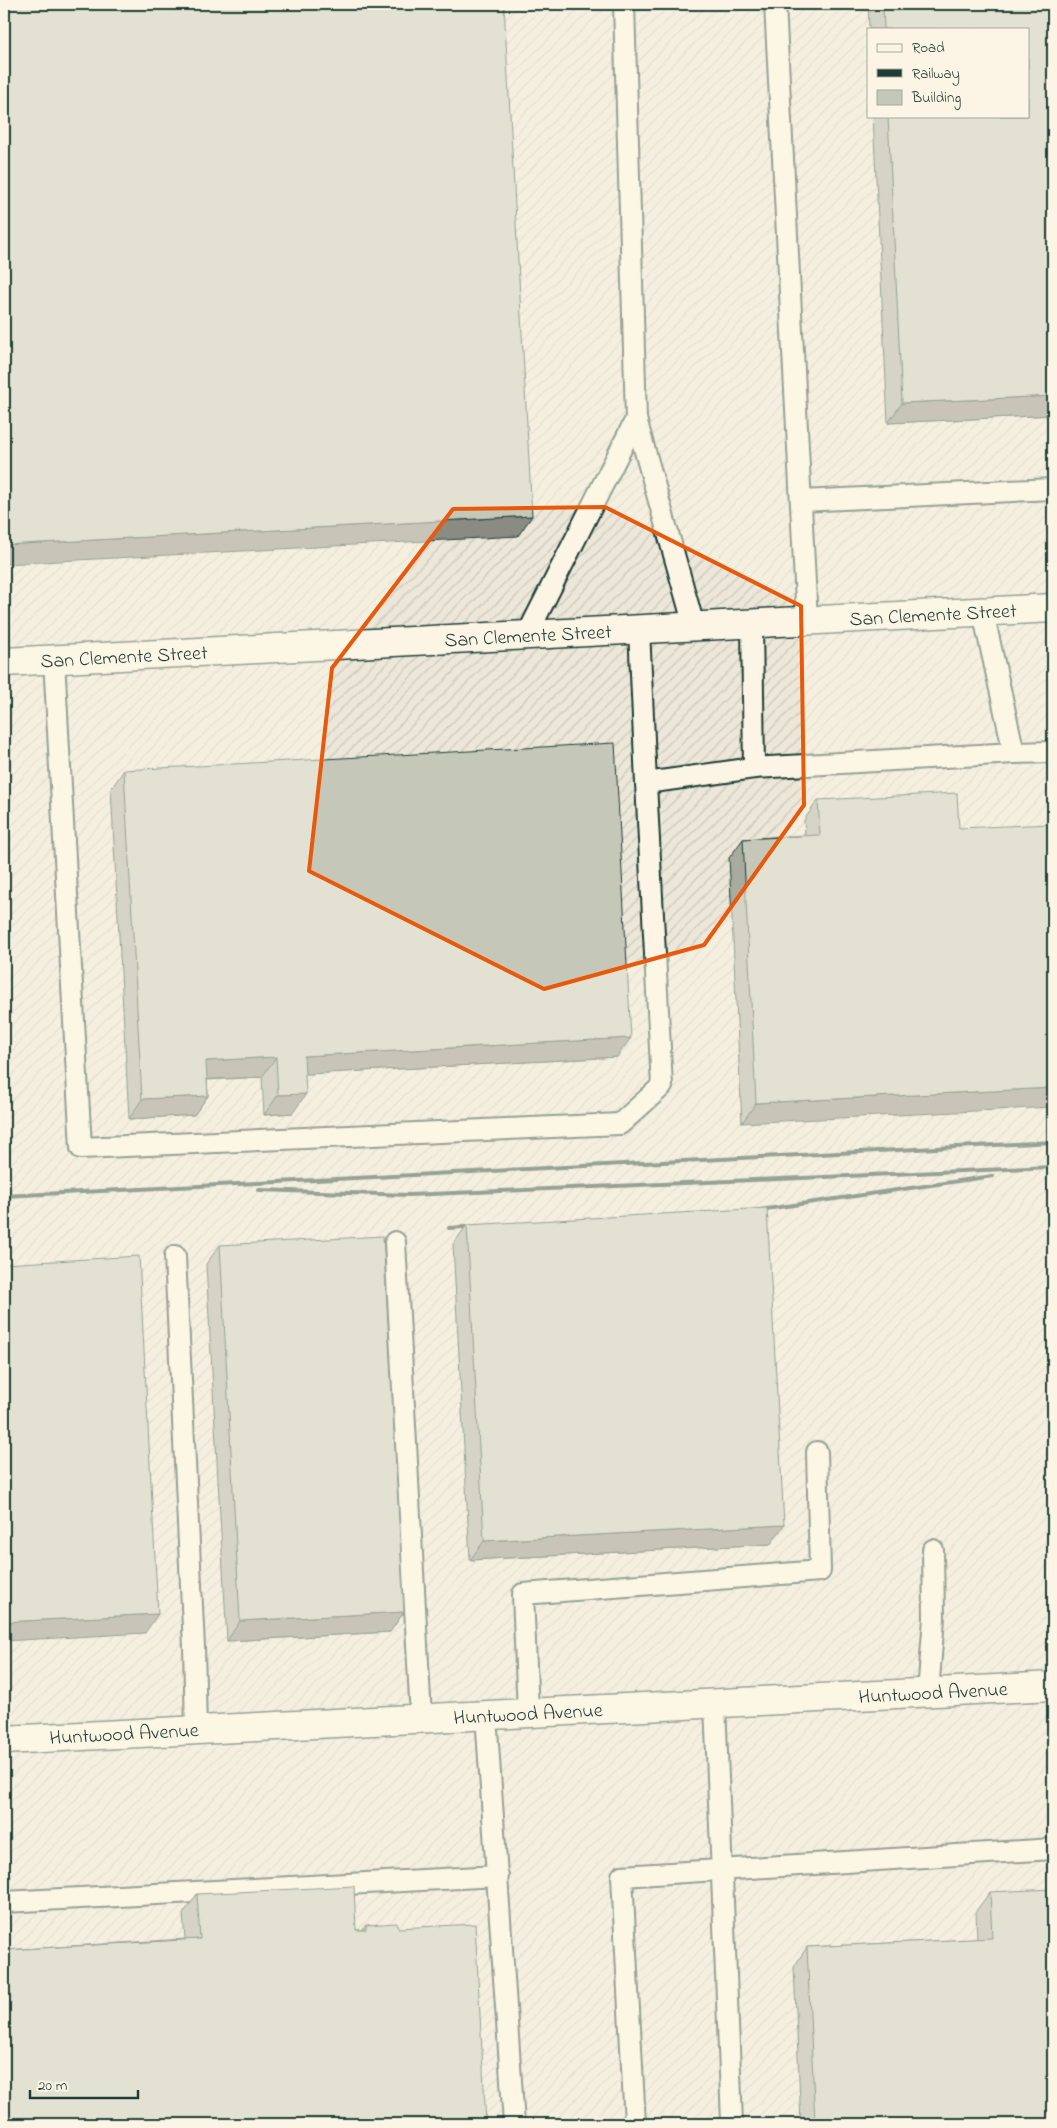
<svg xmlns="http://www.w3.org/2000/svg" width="1057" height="2128" viewBox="0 0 1057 2128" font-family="'Indie Flower',sans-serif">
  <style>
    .industrial { fill: url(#industrial-furrows); fill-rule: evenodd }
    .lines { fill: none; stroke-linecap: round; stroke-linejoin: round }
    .service-casing { stroke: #1f3d34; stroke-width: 24 }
    .minor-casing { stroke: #1f3d34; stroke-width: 31 }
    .tertiary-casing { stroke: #1f3d34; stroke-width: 31 }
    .service { stroke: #fcf5e5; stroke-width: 20 }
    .minor { stroke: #fcf5e5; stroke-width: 28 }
    .tertiary { stroke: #fcf5e5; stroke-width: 28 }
    .rail { stroke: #1f3d34; stroke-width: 4 }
    .wall { fill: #a9ab9f; stroke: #1f3d34 }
    .shaded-wall { fill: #8a8b82; stroke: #1f3d34 }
    .building { fill: #c5c7b9; stroke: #1f3d34 }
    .marked { fill: none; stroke: #e8590c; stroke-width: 4; stroke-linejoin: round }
    .labels { text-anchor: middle; stroke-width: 4; stroke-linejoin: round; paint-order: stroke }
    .street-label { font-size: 20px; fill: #1f3d34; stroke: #fcf5e5 }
  </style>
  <defs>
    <pattern id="industrial-furrows" width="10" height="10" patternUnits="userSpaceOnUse" patternTransform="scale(1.25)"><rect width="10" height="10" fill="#ece7d8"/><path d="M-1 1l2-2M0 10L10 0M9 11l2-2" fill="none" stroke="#cac7ba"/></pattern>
  </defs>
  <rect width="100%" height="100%" fill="#fcf5e5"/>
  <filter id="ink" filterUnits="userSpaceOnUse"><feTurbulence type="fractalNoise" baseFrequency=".02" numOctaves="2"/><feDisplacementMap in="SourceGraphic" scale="10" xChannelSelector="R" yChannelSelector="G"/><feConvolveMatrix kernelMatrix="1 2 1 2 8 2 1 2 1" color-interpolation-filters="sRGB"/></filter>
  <g filter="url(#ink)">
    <path class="industrial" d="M4 4H1053V2124H4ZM868 29H1028V116H868Z"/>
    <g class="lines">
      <defs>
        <g id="service">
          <path d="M624 4 636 419 694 626"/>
          <path d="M775 4 807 621"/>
          <path d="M801 501 1053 489"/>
          <path d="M983 612 1014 753 1053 752"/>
          <path d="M752 623 754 768 1014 753"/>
          <path d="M639 629 646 783"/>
          <path d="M527 635 636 419"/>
          <path d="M54 659 81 1148 620 1124 662 1086 646 783 754 768"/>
          <path d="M395 1242 421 1718"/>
          <path d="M175 1256 194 1647 196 1730"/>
          <path d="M928 1693 934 1618 933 1550"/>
          <path d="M715 1704 732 2122"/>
          <path d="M528 1713 523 1594 820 1571 817 1452"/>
          <path d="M486 1715 514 2124"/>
          <path d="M4 1902 498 1876"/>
          <path d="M635 2124 622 1876 1053 1849"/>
        </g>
        <path id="minor" d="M4 662 1053 608"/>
        <path id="tertiary" d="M4 1740 1053 1686"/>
      </defs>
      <use href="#service" class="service-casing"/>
      <use href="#minor" class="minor-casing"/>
      <use href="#tertiary" class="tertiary-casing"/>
      <use href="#service" class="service"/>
      <use href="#minor" class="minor"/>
      <use href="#tertiary" class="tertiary"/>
      <g class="rail">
        <path d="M259 1190 409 1195 1053 1167"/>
        <path d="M4 1196 1053 1142"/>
        <path d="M753 1211 993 1176"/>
        <path d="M449 1228 479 1226"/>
      </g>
    </g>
    <g class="wall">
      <path d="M868 4H1053V415L888 423 873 116H1028V29H869Z"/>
      <path d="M124 770 617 1057 305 1074 293 1113 264 1115 262 1077 207 1080 208 1096 194 1115 129 1119 111 789Z"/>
      <path d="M818 800 959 828 742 1123 729 858 743 839 805 835 804 820Z"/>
      <path d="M467 1225 771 1544 470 1560 453 1244Z"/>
      <path d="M220 1245 404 1612 390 1632 227 1641 206 1264Z"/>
      <path d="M990 1892 1053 2124H801L794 1967 807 1947 977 1939 976 1911Z"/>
      <path d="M197 1894 356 1930H362L366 1925 398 1928 6 1950 185 1939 183 1914Z"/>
    </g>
    <g class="shaded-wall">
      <path d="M1053 396V415L888 423 902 403Z"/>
      <path d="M532 516 518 536 4 564V545Z"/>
      <path d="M631 1038 617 1057 291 1075 304 1056Z"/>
      <path d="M276 1057 262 1077 192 1080 206 1061Z"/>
      <path d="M1053 1088V1107L742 1123 756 1103Z"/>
      <path d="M306 1094 293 1113 264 1115 278 1095Z"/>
      <path d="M208 1096 194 1115 129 1119 142 1099Z"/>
      <path d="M784 1525 771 1544 470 1560 484 1541Z"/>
      <path d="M404 1612 390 1632 227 1641 240 1621Z"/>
      <path d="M158 1614 145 1633 4 1641V1622Z"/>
    </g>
    <g class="building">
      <path d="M4 4H504L532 516 4 545Z"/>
      <path d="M883 4H1053V396L902 403 888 116H1028V29H884Z"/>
      <path d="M615 743 631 1038 304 1056 306 1094 278 1095 276 1057 206 1061 208 1096 142 1099 124 770Z"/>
      <path d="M957 793 959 828 1053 824V1088L756 1103 743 839 820 835 818 800Z"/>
      <path d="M767 1208 784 1525 484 1541 467 1225Z"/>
      <path d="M383 1236 404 1612 240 1621 220 1245Z"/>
      <path d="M139 1256 158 1614 4 1622V1264Z"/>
      <path d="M354 1886 356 1930H366V1925L397 1923 398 1928 475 1924 486 2124H4V1902L6 1950 200 1939 197 1894Z"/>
      <path d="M1053 1889V2124H815L807 1947 992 1938 990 1892Z"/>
    </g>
  </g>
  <path d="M0 0H1057V2128H0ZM605 507 801 606 804 805 704 945 544 989 309 871 332 668 453 509Z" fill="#fcf5e5" fill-opacity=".55" fill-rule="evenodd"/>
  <path class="marked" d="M605 507 801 606 804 805 704 945 544 989 309 871 332 668 453 509Z"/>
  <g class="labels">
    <g class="street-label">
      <text transform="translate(933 614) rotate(-3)" y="7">San Clemente Street</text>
      <text transform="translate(528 635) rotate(-3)" y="7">San Clemente Street</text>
      <text transform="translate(124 656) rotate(-3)" y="7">San Clemente Street</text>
      <text transform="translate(933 1692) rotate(-3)" y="7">Huntwood Avenue</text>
      <text transform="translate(528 1713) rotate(-3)" y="7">Huntwood Avenue</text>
      <text transform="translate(124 1733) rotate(-3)" y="7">Huntwood Avenue</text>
    </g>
  </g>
  <rect width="1057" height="2128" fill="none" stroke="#fcf5e5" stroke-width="20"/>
  <rect x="10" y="10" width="1037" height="2108" fill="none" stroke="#1f3d34" stroke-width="2" filter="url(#ink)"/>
  <rect x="867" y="28" width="162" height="90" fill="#fcf5e5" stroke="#a4ab9e"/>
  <rect x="877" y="44" width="25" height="8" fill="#fcf5e5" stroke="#a4ab9e"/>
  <text x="912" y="52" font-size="15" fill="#1f3d34">Road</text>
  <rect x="877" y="69" width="25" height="8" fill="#1f3d34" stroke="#a4ab9e"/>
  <text x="912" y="78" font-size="15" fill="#1f3d34">Railway</text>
  <rect x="877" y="90" width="25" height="15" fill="#c5c7b9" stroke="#a4ab9e"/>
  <text x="912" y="102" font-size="15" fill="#1f3d34">Building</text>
  <path d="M30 2090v8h108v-8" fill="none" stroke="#1f3d34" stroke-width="2.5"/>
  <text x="38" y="2090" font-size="15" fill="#1f3d34" stroke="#fcf5e5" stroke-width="4" paint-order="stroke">20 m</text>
</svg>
